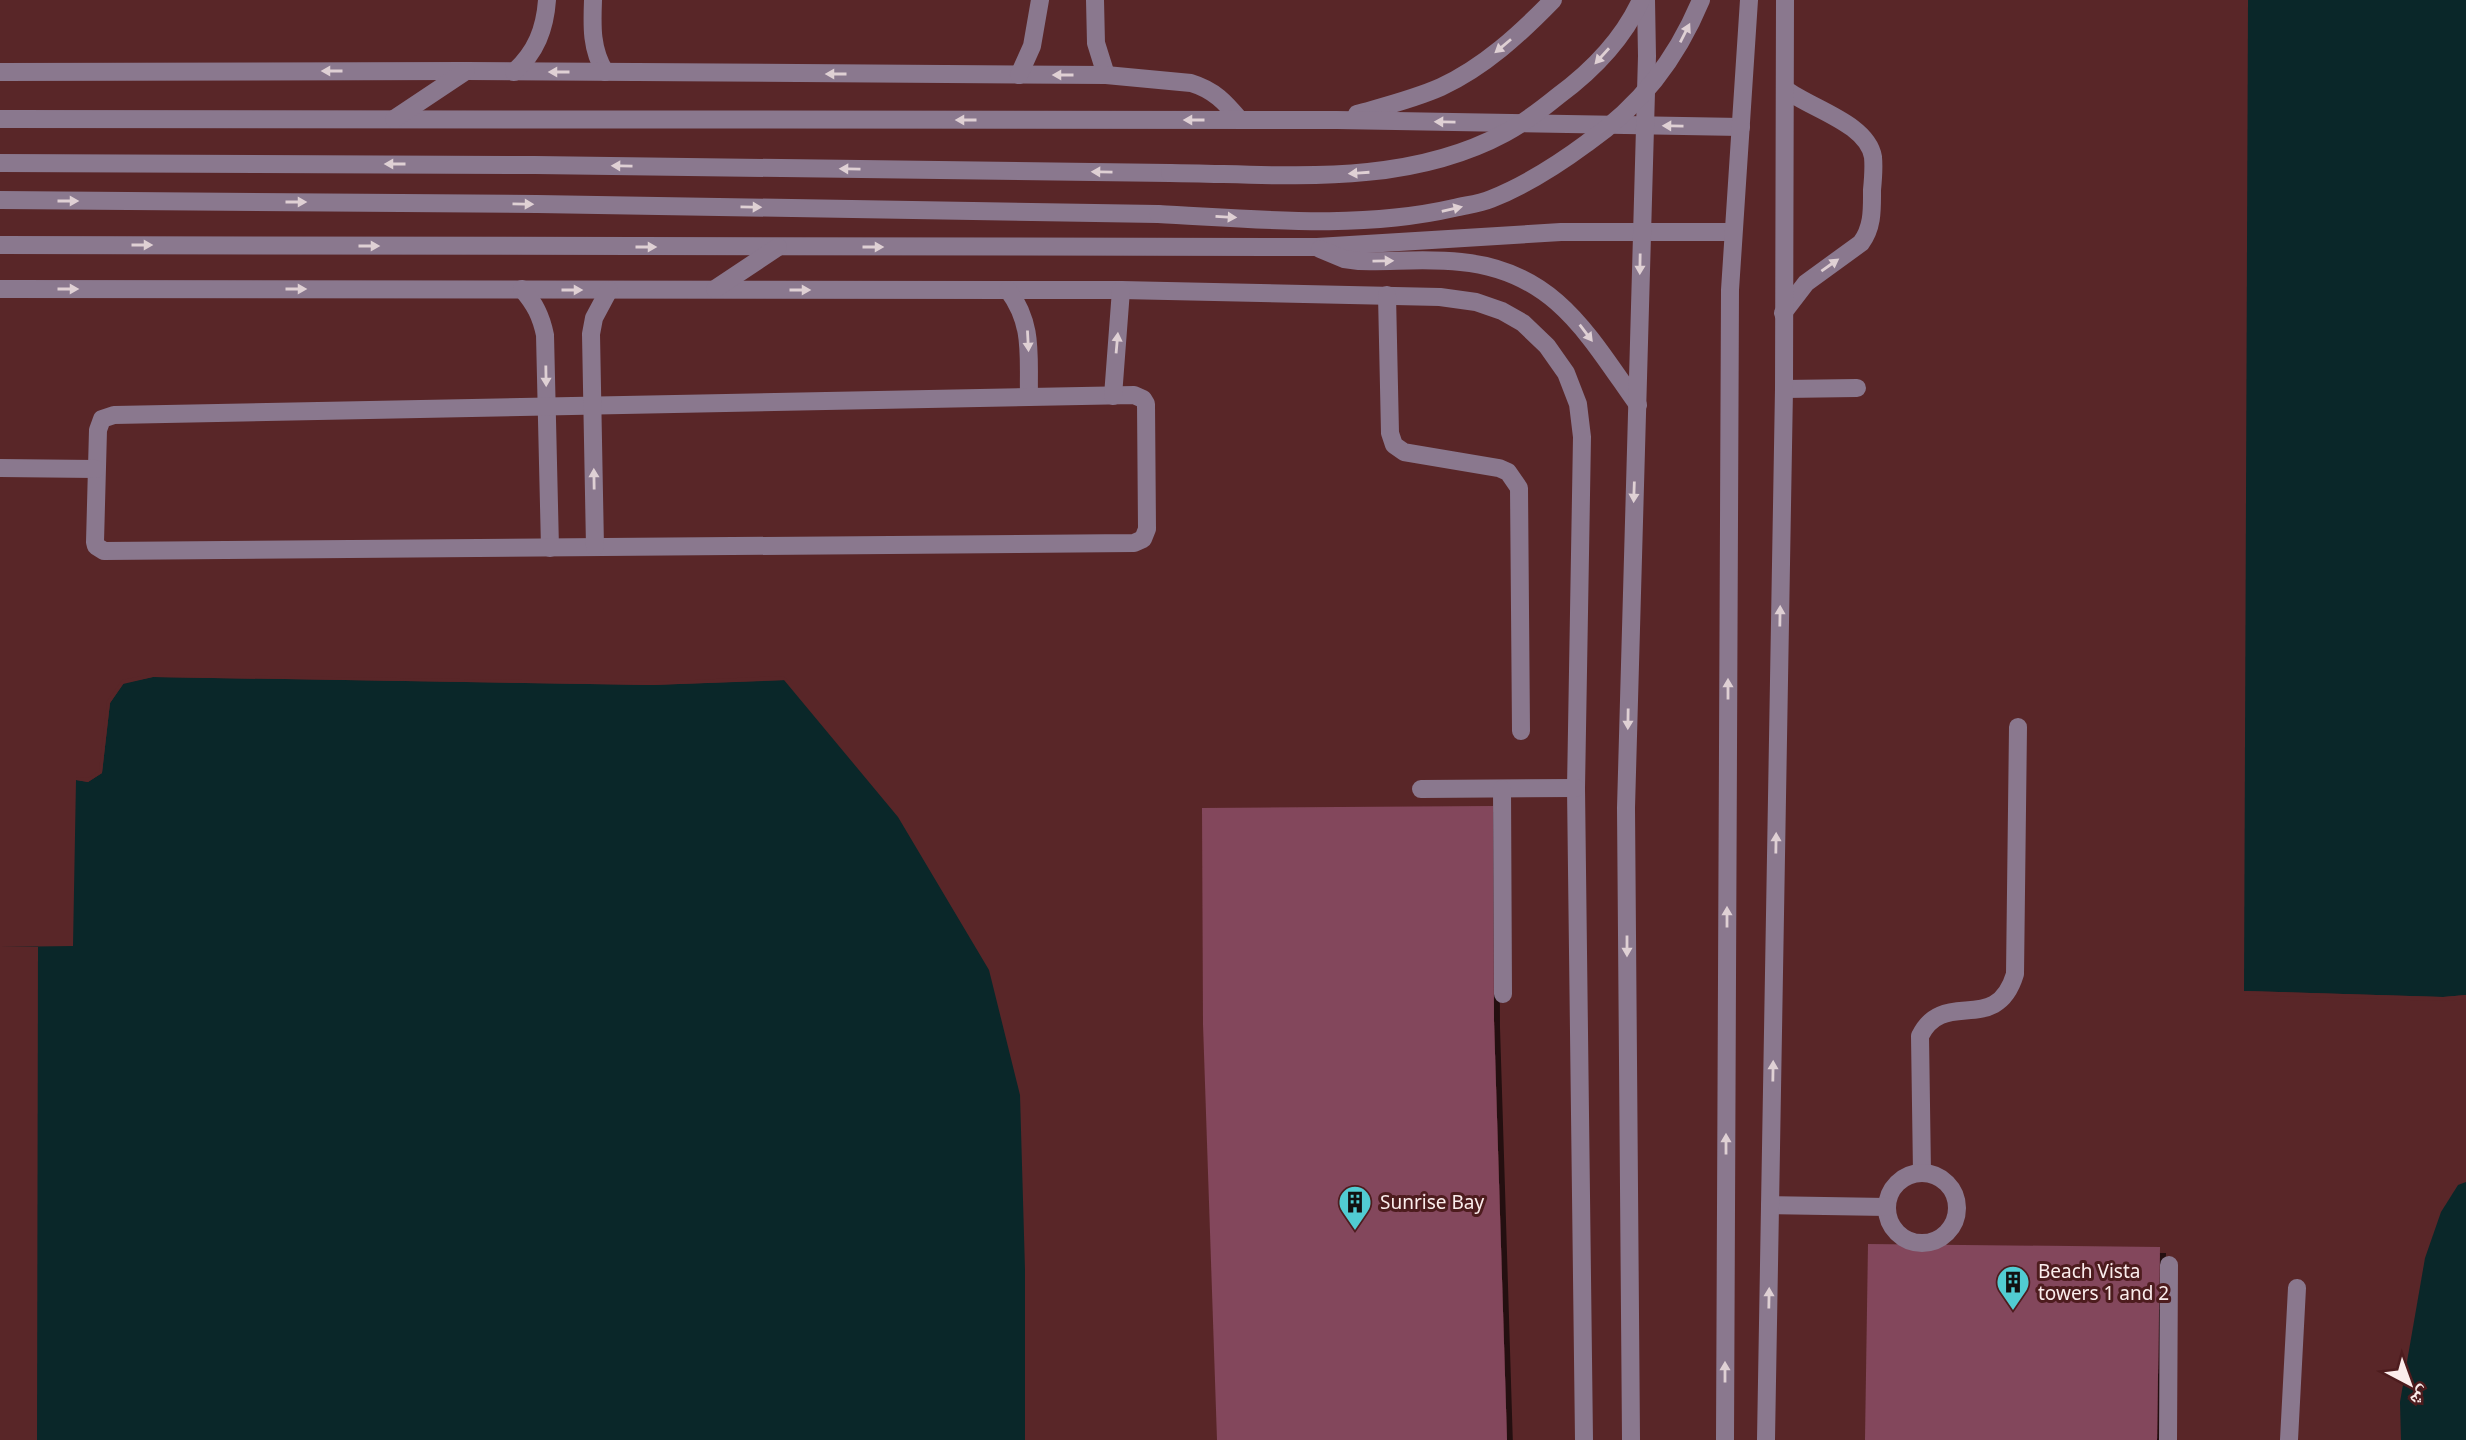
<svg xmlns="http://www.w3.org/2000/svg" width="2466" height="1440" viewBox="0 0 2466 1440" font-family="'Noto Sans','Noto Naskh Arabic',sans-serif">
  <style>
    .water { fill: #0a2729 }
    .pier { fill: #592628 }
    .building { fill: #83475b; filter: url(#shadow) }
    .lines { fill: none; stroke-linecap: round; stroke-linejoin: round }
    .minor { stroke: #8a788e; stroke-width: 18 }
    .minor-bridge { stroke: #8a788e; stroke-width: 18 }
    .oneway { fill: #dfd0d4 }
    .labels { text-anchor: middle; stroke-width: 6; stroke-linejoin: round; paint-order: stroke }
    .poi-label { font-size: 19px; fill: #fbedec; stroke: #4d1c1e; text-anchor: start }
  </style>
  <defs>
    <filter id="shadow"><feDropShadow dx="6" dy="6" stdDeviation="0" flood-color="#0009"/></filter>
  </defs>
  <rect width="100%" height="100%" fill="#592628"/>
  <g class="water">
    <path d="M2248 0H2466V995L2443 997 2244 991Z"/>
    <path d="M153 677 652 685 784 680 898 817 989 970 1020 1095 1025 1270V1440H0V947L73 946 76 780 88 782 102 773 110 703 124 683Z"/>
    <path d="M2466 1182V1440H2401L2400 1402 2425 1258 2441 1212 2458 1185Z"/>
  </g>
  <g class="pier">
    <path d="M152 674 652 682 783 676 788 680 652 685 153 677 123 684 110 703 102 773 88 782 76 780V777L88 778 99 771 107 701 122 680Z"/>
    <path d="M0 947H38L37 1440H0Z"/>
    <path d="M2244 991 2443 997 2466 995V999L2443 1001 2244 995Z"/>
  </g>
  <g class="building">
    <path d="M1493 806 1494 1021 1507 1440H1217L1203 1024 1202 808Z"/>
    <path d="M1868 1244 2160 1247 2157 1440H1865Z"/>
  </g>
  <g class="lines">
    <g class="minor">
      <path d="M593 0C592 26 591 49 605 72"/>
      <path d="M1095 0 1096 43 1106 75"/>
      <path d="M0 72 466 71 1106 75 1191 83C1214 90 1225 102 1240 120"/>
      <path d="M514 72C536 52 545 29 547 0"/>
      <path d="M1019 75 1032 46 1040 0"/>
      <path d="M1357 114C1385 106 1414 99 1441 87 1484 67 1520 34 1553 0"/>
      <path d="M0 119 1337 120 1741 127"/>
      <path d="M394 119 466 71"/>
      <path d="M0 163 535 165 1170 173"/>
      <path d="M0 200 537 204 1158 214"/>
      <path d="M0 245 1317 247 1561 232H1733"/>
      <path d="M1320 249 1344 259 1359 261C1393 262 1427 258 1461 262 1555 271 1588 335 1638 405"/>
      <path d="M0 289 1121 290 1440 297 1476 302 1502 311 1523 323 1547 346 1566 373 1578 404 1582 437 1576 788 1584 1440"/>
      <path d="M522 289C535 304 541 316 545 335L550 548"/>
      <path d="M715 289 778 247"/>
      <path d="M1008 290C1034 325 1028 356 1029 397"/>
      <path d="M1387 295 1390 433 1394 445 1404 452 1499 468 1508 472 1519 488 1521 731"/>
      <path d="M1783 313 1806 283 1861 243C1873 227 1872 209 1872 190 1873 180 1874 168 1873 157 1867 123 1811 109 1785 89"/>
      <path d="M1784 389 1857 388"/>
      <path d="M1134 395 1143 399 1146 404 1147 529 1143 539 1134 543 104 551 96 546 95 542 98 430 102 419 114 415Z"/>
      <path d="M1113 396 1121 290"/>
      <path d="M0 468 96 469"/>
      <path d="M595 547 591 334 594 318 609 290"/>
      <path d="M1421 789 1576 788"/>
      <path d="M1502 789 1503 994"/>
      <path d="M1922 1173 1920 1036C1944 987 1996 1037 2015 974L2018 727"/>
      <circle cx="1922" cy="1208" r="35"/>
      <path d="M1770 1205 1887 1207"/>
      <path d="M1631 1440 1626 808 1647 56 1646 0"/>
      <path d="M1725 1440 1730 290 1749 0"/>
      <path d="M1766 1440 1784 389 1785 0"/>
      <path d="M2168 1440 2169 1265"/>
      <path d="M2289 1440 2297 1288"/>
    </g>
    <g class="minor-bridge">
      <path d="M1170 173C1282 174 1403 188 1505 133 1524 123 1542 109 1558 96 1592 71 1623 39 1641 0"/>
      <path d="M1158 214C1256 219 1358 230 1454 208 1466 205 1479 204 1491 199 1526 185 1556 166 1587 143 1640 106 1676 60 1701 0"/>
    </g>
  </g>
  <defs><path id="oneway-solid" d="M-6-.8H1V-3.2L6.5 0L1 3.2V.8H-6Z" transform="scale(1.75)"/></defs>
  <g class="oneway">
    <use href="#oneway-solid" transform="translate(1685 33) rotate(-63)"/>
    <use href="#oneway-solid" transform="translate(1503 46) rotate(140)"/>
    <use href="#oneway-solid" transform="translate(1602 56) rotate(132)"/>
    <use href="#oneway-solid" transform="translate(332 71) rotate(180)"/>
    <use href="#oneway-solid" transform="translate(559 72) rotate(180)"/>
    <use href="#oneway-solid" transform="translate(836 74) rotate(-180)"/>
    <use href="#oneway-solid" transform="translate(1063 75) rotate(-180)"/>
    <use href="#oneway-solid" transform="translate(966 120) rotate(-180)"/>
    <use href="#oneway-solid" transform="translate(1194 120) rotate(-180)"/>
    <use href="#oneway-solid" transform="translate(1445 122) rotate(-179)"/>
    <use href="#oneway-solid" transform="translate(1673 126) rotate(-179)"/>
    <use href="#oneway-solid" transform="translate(395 164) rotate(-180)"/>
    <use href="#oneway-solid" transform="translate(622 166) rotate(-179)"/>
    <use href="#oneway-solid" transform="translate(850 169) rotate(-179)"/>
    <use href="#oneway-solid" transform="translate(1102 172) rotate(-179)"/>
    <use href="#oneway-solid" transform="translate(1359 173) rotate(176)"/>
    <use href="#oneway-solid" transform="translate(68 201)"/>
    <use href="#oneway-solid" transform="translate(296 202)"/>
    <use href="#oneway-solid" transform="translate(523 204) rotate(1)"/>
    <use href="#oneway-solid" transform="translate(751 207) rotate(1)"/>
    <use href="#oneway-solid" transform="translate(1452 209) rotate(-13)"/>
    <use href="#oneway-solid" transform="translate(1226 217) rotate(3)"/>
    <use href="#oneway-solid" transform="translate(142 245)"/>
    <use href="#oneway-solid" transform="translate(369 246)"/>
    <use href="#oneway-solid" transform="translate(646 247)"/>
    <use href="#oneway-solid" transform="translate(873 247)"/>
    <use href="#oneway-solid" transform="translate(1383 261) rotate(-1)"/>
    <use href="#oneway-solid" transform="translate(1640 264) rotate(91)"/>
    <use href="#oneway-solid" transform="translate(1830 265) rotate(-35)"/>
    <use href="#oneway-solid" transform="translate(68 289)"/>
    <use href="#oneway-solid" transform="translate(296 289)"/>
    <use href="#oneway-solid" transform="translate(572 290)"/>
    <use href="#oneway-solid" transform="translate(800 290)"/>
    <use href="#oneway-solid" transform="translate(1586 333) rotate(53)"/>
    <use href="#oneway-solid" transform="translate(1028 341) rotate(87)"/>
    <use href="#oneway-solid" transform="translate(1117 343) rotate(-85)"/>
    <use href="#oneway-solid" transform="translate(546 376) rotate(89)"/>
    <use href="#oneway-solid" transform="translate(594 479) rotate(-91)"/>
    <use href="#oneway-solid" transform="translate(1634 492) rotate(92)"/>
    <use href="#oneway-solid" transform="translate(1780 616) rotate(-89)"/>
    <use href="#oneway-solid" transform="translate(1728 689) rotate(-90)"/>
    <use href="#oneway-solid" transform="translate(1628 719) rotate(91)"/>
    <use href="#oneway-solid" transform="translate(1776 843) rotate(-89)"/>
    <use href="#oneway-solid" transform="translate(1727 917) rotate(-90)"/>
    <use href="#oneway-solid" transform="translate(1627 946) rotate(90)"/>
    <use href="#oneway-solid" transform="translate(1773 1071) rotate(-89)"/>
    <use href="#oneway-solid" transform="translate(1726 1144) rotate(-90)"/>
    <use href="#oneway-solid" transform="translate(1769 1298) rotate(-89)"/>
    <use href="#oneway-solid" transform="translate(1725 1372) rotate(-90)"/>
  </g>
  <defs>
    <symbol id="building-pin" viewBox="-11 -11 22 30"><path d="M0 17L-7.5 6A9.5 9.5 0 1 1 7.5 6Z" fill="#51ccd2" stroke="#4d1c1e"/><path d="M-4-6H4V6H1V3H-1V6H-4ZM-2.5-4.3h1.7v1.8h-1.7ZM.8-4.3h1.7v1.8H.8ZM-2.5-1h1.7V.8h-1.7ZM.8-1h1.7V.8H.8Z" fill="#111"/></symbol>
  </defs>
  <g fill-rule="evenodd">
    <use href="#building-pin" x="1336" y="1183" width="38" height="52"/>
    <use href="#building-pin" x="1994" y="1263" width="38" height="52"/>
  </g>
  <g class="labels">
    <g class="poi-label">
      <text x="1380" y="1209">Sunrise Bay</text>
      <text x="2038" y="1278">Beach Vista<tspan x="2038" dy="22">towers 1 and 2</tspan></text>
    </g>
  </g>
  <g transform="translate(2410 1384) rotate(139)" stroke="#4d1c1e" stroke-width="5" paint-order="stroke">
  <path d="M0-5L12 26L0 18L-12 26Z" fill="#fbedec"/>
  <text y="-10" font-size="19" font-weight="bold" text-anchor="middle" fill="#fbedec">ش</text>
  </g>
</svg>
